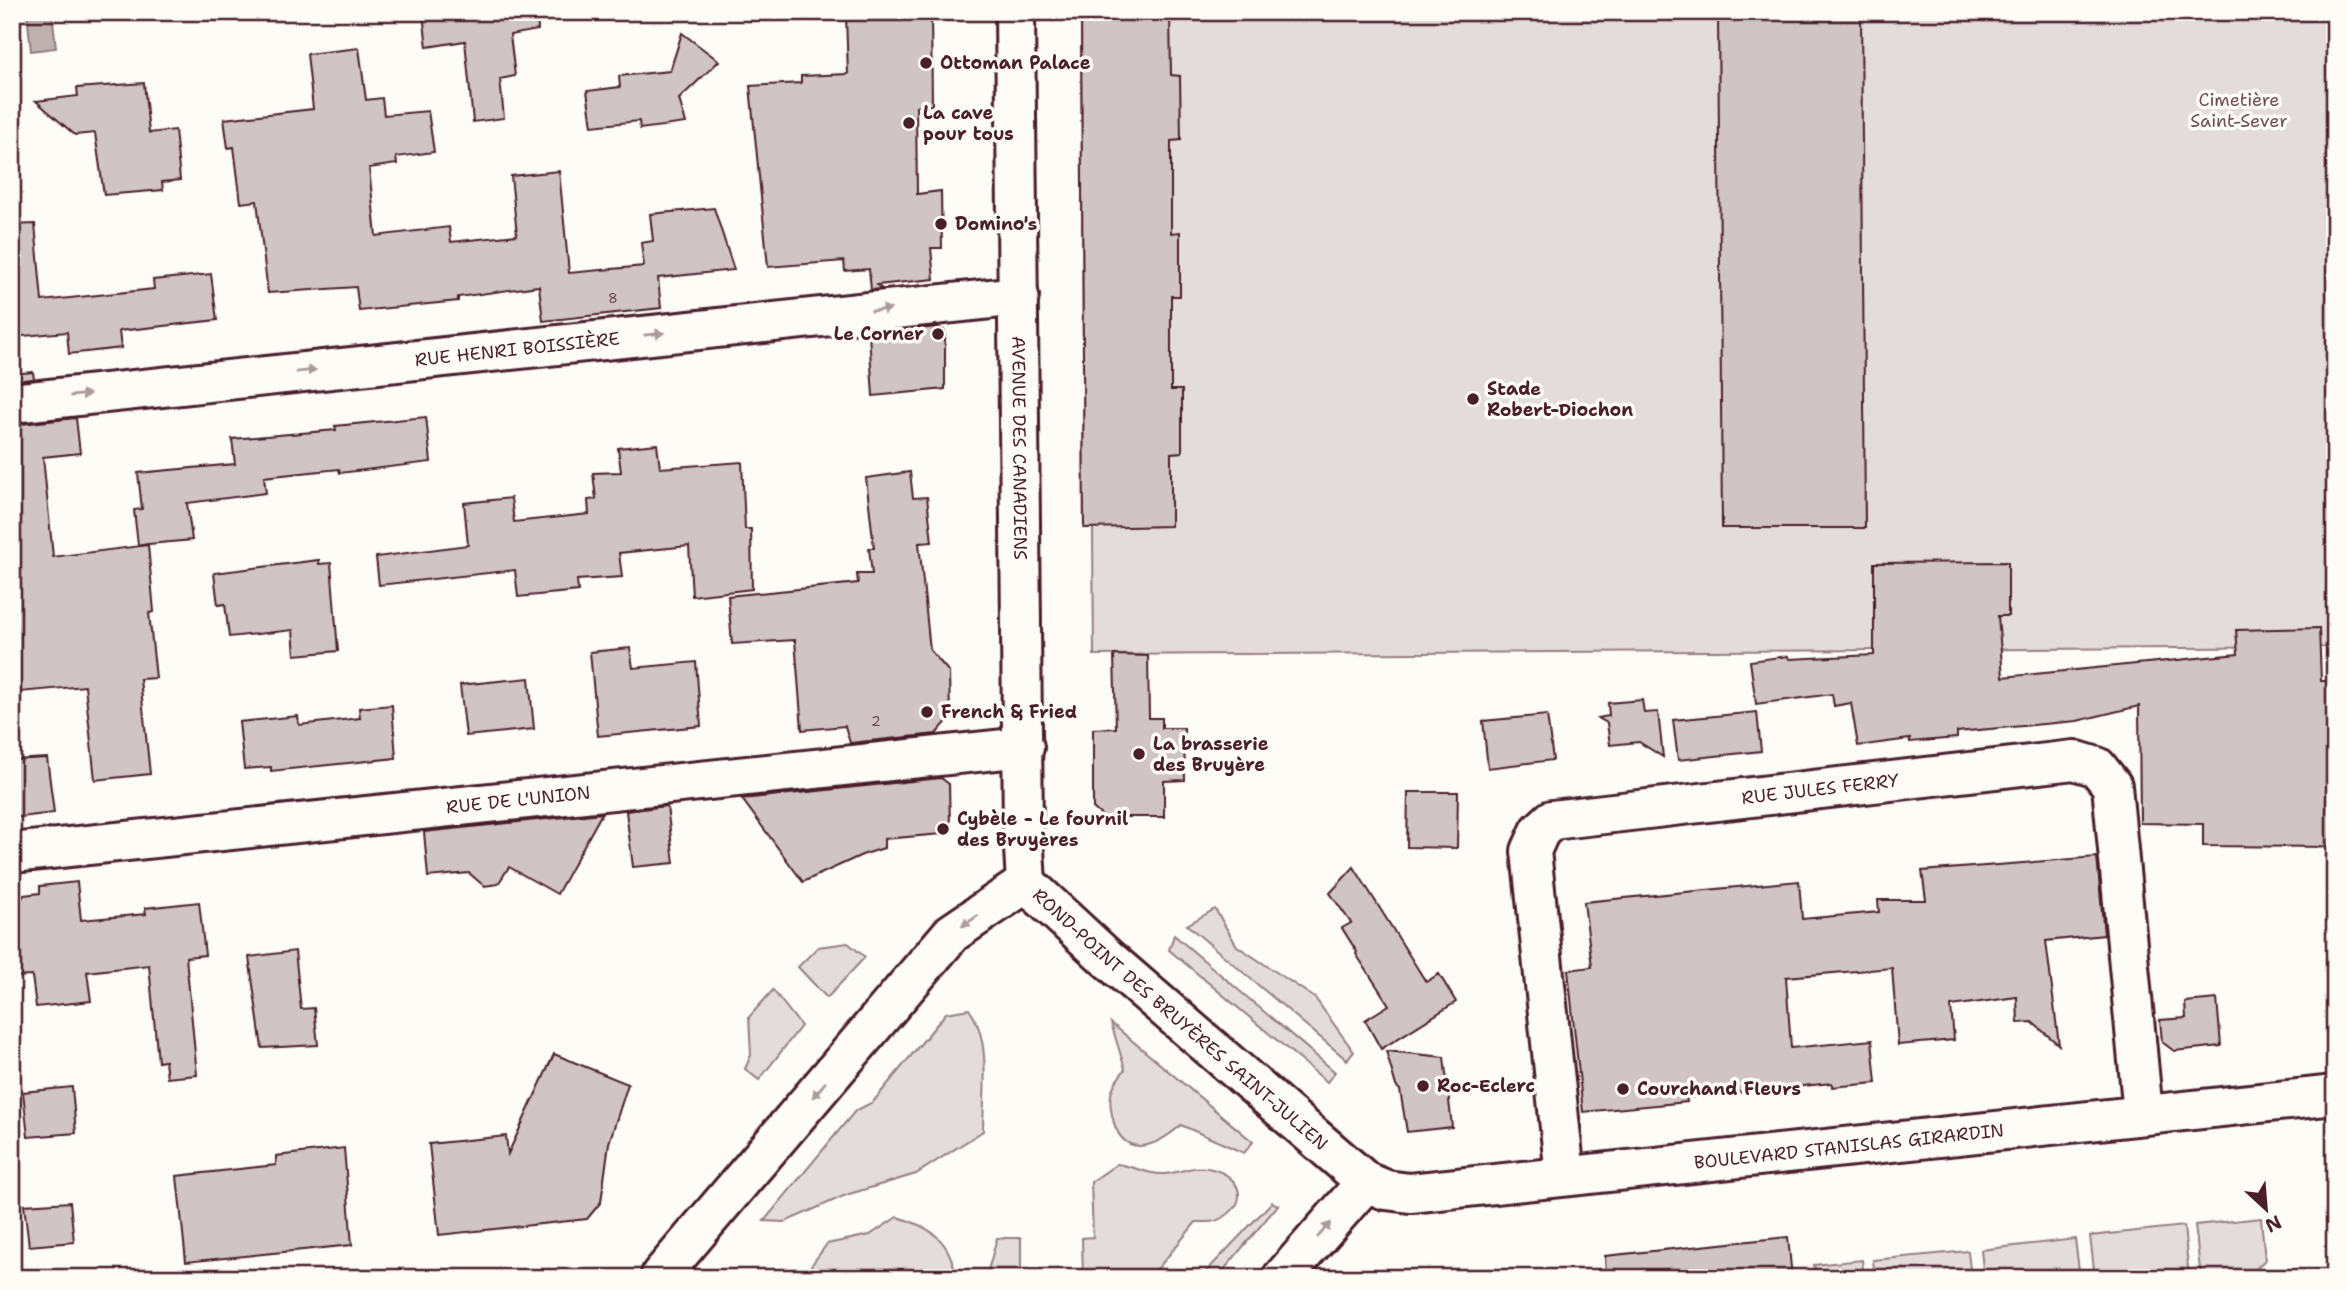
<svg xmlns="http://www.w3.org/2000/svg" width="2347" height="1290" viewBox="0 0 2347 1290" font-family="'Shantell Sans',sans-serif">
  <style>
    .green { fill: #e3dcda; stroke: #967e82; stroke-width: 2 }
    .water { fill: #c0b1b1; stroke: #91777b; stroke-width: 2 }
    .building { fill: #d0c5c4; stroke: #4a1f2b; stroke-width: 2 }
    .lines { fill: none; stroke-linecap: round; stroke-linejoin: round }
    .minor-casing { stroke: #4a1f2b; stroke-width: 44 }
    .major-casing { stroke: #4a1f2b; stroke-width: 44 }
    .minor { stroke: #fdfcf7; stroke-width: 38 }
    .major { stroke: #fdfcf7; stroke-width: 38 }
    .oneway { fill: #ac999b }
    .poi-dot { fill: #4a1f2b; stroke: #fdfcf7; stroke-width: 2.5 }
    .labels { text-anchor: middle; stroke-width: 7; stroke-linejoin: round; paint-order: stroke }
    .number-label { font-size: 14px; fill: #6c4851 }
    .poi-label { font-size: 18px; font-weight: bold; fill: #4a1f2b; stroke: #fdfcf7; text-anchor: start }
    .park-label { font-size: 18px; fill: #704e57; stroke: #fdfcf7 }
    .street-label { font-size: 18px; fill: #4a1f2b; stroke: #fdfcf7 }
  </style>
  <rect width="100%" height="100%" fill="#fdfcf7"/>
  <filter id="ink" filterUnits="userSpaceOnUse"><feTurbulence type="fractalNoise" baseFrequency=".0143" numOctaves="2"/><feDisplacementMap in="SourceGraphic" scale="14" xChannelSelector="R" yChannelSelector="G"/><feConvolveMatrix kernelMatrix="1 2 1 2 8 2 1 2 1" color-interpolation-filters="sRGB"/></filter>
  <g filter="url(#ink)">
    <g class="green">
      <path d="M1081 12H2335V647L1094 655 1093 528H1084Z"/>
      <path d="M1215 909 1237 946 1315 998 1354 1052 1347 1060 1187 925Z"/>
      <path d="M1174 935 1335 1072 1327 1082 1169 950Z"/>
      <path d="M848 943 865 957 827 998 798 967 818 947Z"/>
      <path d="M773 990 801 1026 759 1080 745 1069 751 1055 749 1017Z"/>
      <path d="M969 1009C992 1040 983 1093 983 1131L916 1174 846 1195 785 1222 764 1221 855 1111 873 1102 946 1013Z"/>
      <path d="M1111 1023 1253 1142 1244 1153 1181 1125C1154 1149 1121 1160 1112 1115 1110 1106 1109 1096 1113 1088 1115 1081 1121 1075 1125 1069Z"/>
      <path d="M1117 1164C1134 1166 1147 1175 1164 1174 1181 1173 1194 1164 1212 1169 1240 1176 1251 1202 1222 1218 1214 1223 1205 1222 1196 1222L1150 1278H1083L1082 1238 1093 1237 1091 1182Z"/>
      <path d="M1272 1202 1278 1205 1217 1278H1200Z"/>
      <path d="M897 1217C932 1227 951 1241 956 1278H802L827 1244 870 1235Z"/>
      <path d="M2261 1218 2265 1260 2247 1278H2201L2195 1225Z"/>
      <path d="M2184 1226 2189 1278H2095L2090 1236Z"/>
      <path d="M997 1238H1021V1278H986Z"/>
      <path d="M2075 1239 2080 1278H1984L1981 1250Z"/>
      <path d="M1968 1251 1971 1278H1875L1873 1260Z"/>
      <path d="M1862 1260 1864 1278H1816L1814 1265Z"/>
    </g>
    <path class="water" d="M27 12H52L56 48 31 51Z"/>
    <g class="building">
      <path d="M427 12H537L538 30 510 35 515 76 500 79 504 118 473 122 465 41 427 47 423 14 427 15Z"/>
      <path d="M863 12H931L932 105 916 106 917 194 941 191 942 248H931L934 279 877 285 882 289 871 290 869 269 845 271 844 261 768 267 750 86 801 83V76L848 74 846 16 863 15Z"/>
      <path d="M1081 12H1170L1171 75 1180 76 1181 140 1171 141V233L1180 232V296H1171V390H1182V452L1171 453V526L1084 528Z"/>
      <path d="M1718 12H1861L1865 528H1722Z"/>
      <path d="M682 33 719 61 679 99 686 123 640 129 639 121 592 126 587 91 620 87 619 76 670 71Z"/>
      <path d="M359 48 366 100 382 98 384 115 428 111 434 152 396 157 397 164 369 168 376 236 449 227 451 242 517 235 511 176 559 171 569 273 644 266 641 243 653 241 650 214 714 208 734 270 658 278 661 308 543 321 539 286 458 297V301L359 311 356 287 268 293 257 201 241 203 234 147 228 148 224 119 313 109 307 54Z"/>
      <path d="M144 83 149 133 175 130 180 180 162 182 163 190 104 195 95 133 75 135 36 101 78 96 77 88Z"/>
      <path d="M35 224 42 301 154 289 153 280 211 274 217 320 119 331 121 348 69 354 67 332 12 337V225Z"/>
      <path d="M938 327 945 331V389L873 396 869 334Z"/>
      <path d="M33 372 34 379 12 381V374Z"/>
      <path d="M426 417 431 462 340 473 339 469 264 477 266 493 187 503 192 540 138 545 134 510 142 509 138 473 235 464 232 439 336 430 335 426Z"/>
      <path d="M76 418 80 453 43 457 53 557 148 545 154 612 149 613 156 678 140 679 150 774 95 780 85 686 20 692 12 617V425Z"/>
      <path d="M657 444 660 468 742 462 745 529H751L752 589 692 596 689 546 619 553 622 577 577 580 578 591 518 597 515 570 379 585 376 557 468 545 464 503 511 498 514 522 589 514 588 500 596 499 593 473 621 472 618 448Z"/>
      <path d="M910 472 913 498 927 497 932 542 919 543 930 650 949 672 950 718 936 734 850 743 845 726 802 730 795 640 732 644 728 596 858 583 857 574H872L869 548H874L866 478Z"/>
      <path d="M319 560V564L331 563 338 651 295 655 293 630 229 637 225 604 218 605 214 573Z"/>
      <path d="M2008 562V616H1998L2003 677 2238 654 2236 630 2319 628 2321 681H2335V815L2328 847 2203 846V824L2140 823 2139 706 2077 721 1957 732V738L1910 742V739L1858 746 1851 703 1834 706 1832 694 1756 704 1750 661 1788 656 1789 659 1874 655V563Z"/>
      <path d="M630 648 633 668 696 662 701 726 598 736 590 652Z"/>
      <path d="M1114 655 1148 656 1149 718H1162V728H1184L1185 780 1164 781V817H1103L1093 808V729L1116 728Z"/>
      <path d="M529 678 534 729 466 736 460 685Z"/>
      <path d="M1642 700 1644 713 1658 712 1663 757 1639 742 1610 745 1607 723 1598 718 1609 716 1608 703Z"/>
      <path d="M392 705 396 758 271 771V767L244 769 239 722 298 716 299 725 360 718 359 708Z"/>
      <path d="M1757 712 1761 751 1678 760 1673 720Z"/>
      <path d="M1547 715 1553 760 1488 768 1483 721Z"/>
      <path d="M47 758 54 813 12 818V760Z"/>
      <path d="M941 778 949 784 950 826 942 834 884 839V848L862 855 803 882 742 799Z"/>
      <path d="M1408 792H1458L1457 848 1407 847Z"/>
      <path d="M667 806 674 863 633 867 626 811Z"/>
      <path d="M602 813 557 894 509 867 498 884 484 886 469 873 428 877 424 832Z"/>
      <path d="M2097 857 2104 935 2046 941 2059 1045 2032 1022 2018 1023 2017 997 1951 1006 1954 1040 1898 1045 1892 968 1786 977 1791 1048 1872 1040 1876 1083 1832 1087V1083L1686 1098 1687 1102 1583 1112 1568 970 1592 967 1584 902 1799 881 1802 919 1879 912 1878 900H1926L1922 871Z"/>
      <path d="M1354 867 1426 982 1439 974 1456 1002 1381 1049 1365 1020 1389 1005 1356 954 1357 952 1342 928 1351 923 1330 893Z"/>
      <path d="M77 882 81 920 146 914 145 908 199 902 205 955 186 957 197 1075 167 1078 165 1061 158 1062 149 965 87 972 91 1001 36 1007 32 976 12 977V958L16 951 12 914 24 895 40 893V886Z"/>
      <path d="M295 951 301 1009 314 1008 318 1045 262 1048 249 957Z"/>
      <path d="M2217 999 2221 1046 2174 1051 2162 1042 2160 1020 2186 1018 2185 1002Z"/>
      <path d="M1386 1051 1444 1057 1452 1127 1407 1132 1400 1090 1396 1086Z"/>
      <path d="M554 1054 628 1084 609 1143 601 1202 587 1219 439 1235 429 1144 506 1136 508 1154Z"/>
      <path d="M72 1087 76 1133 28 1137 23 1092Z"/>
      <path d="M344 1148 352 1245 186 1262 177 1176 276 1165V1156Z"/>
      <path d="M70 1202 74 1242 29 1246 24 1205Z"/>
      <path d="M1788 1237 1792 1278H1606L1605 1256Z"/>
    </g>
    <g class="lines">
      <defs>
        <g id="minor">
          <path id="s1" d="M12 403 1019 296"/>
          <path id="s2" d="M12 853 1024 747"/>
          <path id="s3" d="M1565 1176 1531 851 1540 831 1552 820 2074 760 2097 767 2112 786 2143 1114"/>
        </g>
        <g id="major">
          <path id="s4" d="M1015 12 1023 832 1026 883"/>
          <path id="s5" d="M1026 883 1107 958 1366 1182 1386 1190 1410 1193 2335 1095"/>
          <path d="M661 1275 952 933 1026 883"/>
          <path d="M1282 1278 1366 1182"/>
        </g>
      </defs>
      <use href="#minor" class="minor-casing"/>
      <use href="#major" class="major-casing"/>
      <use href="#minor" class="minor"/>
      <use href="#major" class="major"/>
    </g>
    <defs><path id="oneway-solid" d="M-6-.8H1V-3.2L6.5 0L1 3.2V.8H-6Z" transform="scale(1.75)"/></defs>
    <g class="oneway">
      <use href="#oneway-solid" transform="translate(881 310) rotate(-6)"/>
      <use href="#oneway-solid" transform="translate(654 334) rotate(-6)"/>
      <use href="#oneway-solid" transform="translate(306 371) rotate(-6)"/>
      <use href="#oneway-solid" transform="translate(80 395) rotate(-6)"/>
      <use href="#oneway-solid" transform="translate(970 921) rotate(146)"/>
      <use href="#oneway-solid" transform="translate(819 1090) rotate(130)"/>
      <use href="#oneway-solid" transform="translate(1324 1230) rotate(-49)"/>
    </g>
  </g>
  <g class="poi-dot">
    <circle cx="926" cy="63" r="7"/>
    <circle cx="909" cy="123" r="7"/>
    <circle cx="941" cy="224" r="7"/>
    <circle cx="938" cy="334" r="7"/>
    <circle cx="1473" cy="399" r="7"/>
    <circle cx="927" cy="712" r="7"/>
    <circle cx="1139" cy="754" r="7"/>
    <circle cx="943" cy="829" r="7"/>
    <circle cx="1423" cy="1086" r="7"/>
    <circle cx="1623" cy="1089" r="7"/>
  </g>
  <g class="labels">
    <g class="number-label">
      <text x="613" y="303">8</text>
      <text x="876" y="726">2</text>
    </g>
    <g class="poi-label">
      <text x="940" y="69">Ottoman Palace</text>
      <text x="923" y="119">La cave<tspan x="923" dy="21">pour tous</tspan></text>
      <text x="955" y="230">Domino's</text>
      <text x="924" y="340" text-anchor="end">Le Corner</text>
      <text x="1487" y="395">Stade<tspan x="1487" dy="21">Robert-Diochon</tspan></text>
      <text x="941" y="718">French &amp; Fried</text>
      <text x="1153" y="750">La brasserie<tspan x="1153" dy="21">des Bruyère</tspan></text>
      <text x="957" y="825">Cybèle - Le fournil<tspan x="957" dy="21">des Bruyères</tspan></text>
      <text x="1437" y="1092">Roc-Eclerc</text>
      <text x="1637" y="1095">Courchand Fleurs</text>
    </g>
    <g class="park-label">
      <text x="2239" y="106">Cimetière<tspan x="2239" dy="21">Saint-Sever</tspan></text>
    </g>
    <g class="street-label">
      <text dy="6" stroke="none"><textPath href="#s1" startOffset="508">RUE HENRI BOISSIÈRE</textPath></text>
      <text dy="6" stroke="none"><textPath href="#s4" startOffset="436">AVENUE DES CANADIENS</textPath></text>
      <text dy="6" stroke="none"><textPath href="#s3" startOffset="635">RUE JULES FERRY</textPath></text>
      <text dy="6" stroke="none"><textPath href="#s2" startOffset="509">RUE DE L'UNION</textPath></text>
      <text dy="6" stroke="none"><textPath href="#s5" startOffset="206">ROND-POINT DES BRUYÈRES SAINT-JULIEN</textPath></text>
      <text dy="6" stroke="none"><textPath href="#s5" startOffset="940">BOULEVARD STANISLAS GIRARDIN</textPath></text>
    </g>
  </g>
  <rect width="2347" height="1290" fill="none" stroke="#fdfcf7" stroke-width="42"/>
  <rect x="21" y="21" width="2305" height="1248" fill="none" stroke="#4a1f2b" stroke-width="2.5" filter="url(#ink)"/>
  <g transform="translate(2266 1209) rotate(154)" stroke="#fdfcf7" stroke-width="5" paint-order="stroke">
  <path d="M0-5L12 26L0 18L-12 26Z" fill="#4a1f2b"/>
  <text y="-10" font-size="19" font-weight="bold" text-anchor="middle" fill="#4a1f2b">N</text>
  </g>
</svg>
